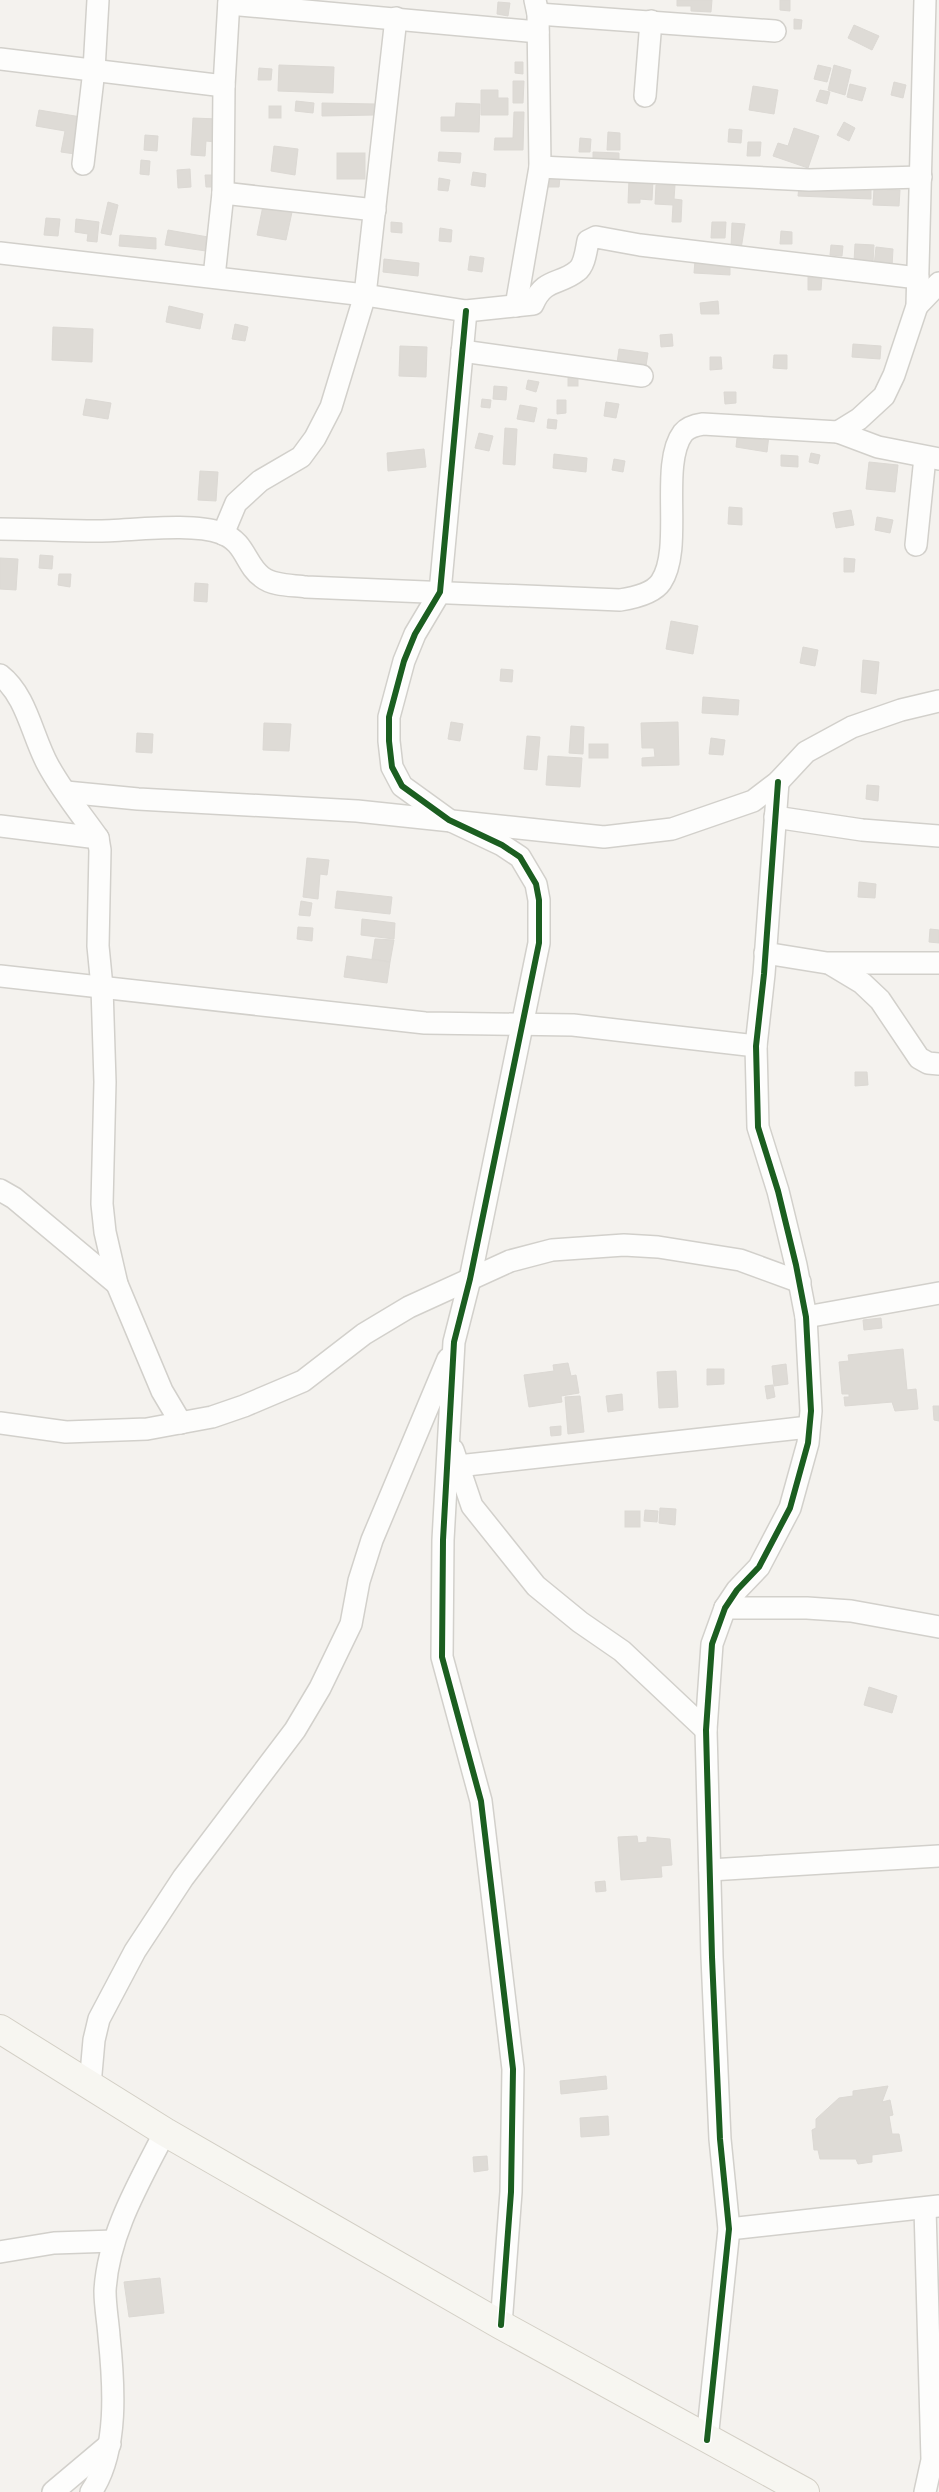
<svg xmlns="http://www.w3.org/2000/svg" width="939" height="2492" viewBox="0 0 939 2492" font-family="'Space Grotesk',sans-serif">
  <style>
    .building { fill: #dedbd6; stroke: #dcd9d4 }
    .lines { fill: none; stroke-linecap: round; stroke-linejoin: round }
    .street-casing { stroke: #d2d0cb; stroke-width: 24 }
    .secondary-casing { stroke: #d3cfc5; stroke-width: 30 }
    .street { stroke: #fdfdfc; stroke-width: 21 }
    .secondary { stroke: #f7f6f1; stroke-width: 28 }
    .cycleway-casing { stroke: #fff; stroke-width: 9 }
    .cycleway { stroke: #1b5e20; stroke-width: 6 }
  </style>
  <rect width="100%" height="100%" fill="#f4f2ee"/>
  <g class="building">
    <path d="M677 0H712L711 12 691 11V6H677Z"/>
    <path d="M780 0H790V11L780 10Z"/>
    <path d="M498 2 510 3 508 16 497 14Z"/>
    <path d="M794 19 802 20 801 29H794Z"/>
    <path d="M854 25 879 36 872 50 848 38Z"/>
    <path d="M515 62H523V74L515 73Z"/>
    <path d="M279 65 334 67 333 93 278 91Z"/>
    <path d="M818 65 831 68 827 82 814 79Z"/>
    <path d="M834 65 851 70 845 95 828 90Z"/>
    <path d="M259 68 272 69 271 80H258Z"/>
    <path d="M513 81H524L523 103H513Z"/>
    <path d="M894 82 906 85 903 98 891 95Z"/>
    <path d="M850 84 866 88 862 101 847 97Z"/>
    <path d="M753 86 778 90 774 114 749 110Z"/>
    <path d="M481 90H498V98H508V115H481Z"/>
    <path d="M820 90 830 92 827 104 816 101Z"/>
    <path d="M296 101 314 103 313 113 295 111Z"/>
    <path d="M322 103 375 104 374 115 322 116Z"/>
    <path d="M456 103 480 104 479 132 441 131V117H455Z"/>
    <rect x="269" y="106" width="12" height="12"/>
    <path d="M39 110 81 117 75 154 61 152 65 131 36 126Z"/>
    <path d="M514 112H524L523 150H494L495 138H513Z"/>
    <path d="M193 118 218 119 216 142 206 141 205 156 191 155Z"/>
    <path d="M844 122 855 128 849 141 837 135Z"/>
    <path d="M794 128 819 136 808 168 773 156 778 143 788 146Z"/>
    <path d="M729 129 742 130 741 143 728 142Z"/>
    <path d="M608 132 620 133V150H607Z"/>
    <path d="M145 135 158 136 157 151 144 150Z"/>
    <path d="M580 138 591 139 590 152H579Z"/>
    <path d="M748 142H761L760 156H747Z"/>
    <path d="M274 146 298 149 295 175 271 171Z"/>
    <path d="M439 152 461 153 460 163 438 161Z"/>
    <path d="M593 152 619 153V163L593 162Z"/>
    <rect x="337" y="153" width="28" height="26"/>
    <path d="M141 160 150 161 149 175 140 174Z"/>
    <path d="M190 169 191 187 178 188 177 170Z"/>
    <path d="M473 172 486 174 485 187 471 185Z"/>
    <path d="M205 175H216V187H206Z"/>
    <path d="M548 177 560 178 559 187H547Z"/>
    <path d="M439 178 450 180 448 191 438 190Z"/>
    <path d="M629 179 653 180 652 200 640 199V203H628Z"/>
    <path d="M656 185H675L674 199 682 200 681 222H672L673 205 655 204Z"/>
    <path d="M799 186 871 189V199L798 196Z"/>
    <path d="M874 189 900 190 899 206 873 205Z"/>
    <path d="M108 202 118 205 111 235 101 233Z"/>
    <path d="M263 206 292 212 286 240 257 235Z"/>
    <path d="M46 218 60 219 58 236 44 235Z"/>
    <path d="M76 219 99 222 97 242 87 241 88 234 75 232Z"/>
    <path d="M391 222 402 223V233L391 232Z"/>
    <path d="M712 222H726L725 238H711Z"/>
    <path d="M732 223 745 224 741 249 731 248Z"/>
    <path d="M440 228 452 230 451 242 439 241Z"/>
    <path d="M168 230 208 237 206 251 165 245Z"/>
    <path d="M781 231 792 232V244H780Z"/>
    <path d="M120 235 156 238V249L119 246Z"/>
    <path d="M855 244 874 245 873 263 854 262Z"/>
    <path d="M831 245 843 246 842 256 830 255Z"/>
    <path d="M876 247 893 249 892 267 874 266Z"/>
    <path d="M470 256 484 258 482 272 468 270Z"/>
    <path d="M384 259 419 263 418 276 383 272Z"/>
    <path d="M695 260 730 263V275L694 273Z"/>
    <path d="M808 276H822L821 290H808Z"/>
    <path d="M718 301 719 314H701L700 303Z"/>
    <path d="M169 306 203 314 200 329 166 322Z"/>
    <path d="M235 324 248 327 245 341 232 339Z"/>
    <path d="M53 327 93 329 92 362 52 360Z"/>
    <path d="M672 334 673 346 661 347 660 335Z"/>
    <path d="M853 344 881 346 880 359 852 357Z"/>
    <path d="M400 346 427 347 426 377 399 376Z"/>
    <path d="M619 349 648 353 646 366 617 363Z"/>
    <path d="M774 355H787V369L773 368Z"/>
    <path d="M710 357H721L722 369 710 370Z"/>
    <rect x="568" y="376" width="10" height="10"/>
    <path d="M528 380 539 382 536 392 526 389Z"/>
    <path d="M494 386 507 387 506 400 493 399Z"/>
    <path d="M724 392H736V403L725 404Z"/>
    <path d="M86 399 111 403 108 419 83 415Z"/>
    <path d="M482 399 491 400 490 408 481 407Z"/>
    <path d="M557 400H566V413L557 414Z"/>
    <path d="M606 402 619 404 616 418 604 416Z"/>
    <path d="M520 405 537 408 534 422 517 419Z"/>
    <path d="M548 419 557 420 556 429 547 428Z"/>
    <path d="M505 428 517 429 515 465 503 464Z"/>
    <path d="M738 430 769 435 767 452 736 447Z"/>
    <path d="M479 433 493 436 489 451 475 448Z"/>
    <path d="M424 449 426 467 388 471 387 453Z"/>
    <path d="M811 453 820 455 818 464 809 462Z"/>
    <path d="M554 454 587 458 586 472 553 468Z"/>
    <path d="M781 455 798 456V467L781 466Z"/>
    <path d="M614 459 625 461 623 472 612 470Z"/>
    <path d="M869 462 898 465 895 492 866 489Z"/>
    <path d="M200 471 218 472 216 501 198 500Z"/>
    <path d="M729 507 742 508V525L728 524Z"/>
    <path d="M851 510 854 525 836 528 833 513Z"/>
    <path d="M877 517 893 520 890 533 875 530Z"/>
    <path d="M40 555 53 556 52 569 39 568Z"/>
    <path d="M0 558 18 559 16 590 0 589Z"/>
    <path d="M844 558 855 559 854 572H844Z"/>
    <path d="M59 574H71L70 587 58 585Z"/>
    <path d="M195 583 208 584 207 602 194 601Z"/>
    <path d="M671 621 698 626 693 654 666 649Z"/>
    <path d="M803 647 818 650 815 666 800 663Z"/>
    <path d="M863 660 879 662 876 694 861 692Z"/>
    <path d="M501 669 513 670 512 682 500 681Z"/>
    <path d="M703 697 739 700 738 715 702 713Z"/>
    <path d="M451 722 463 724 460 741 448 739Z"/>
    <path d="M678 722 679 765 642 766V758L655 757 654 748H642L641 723Z"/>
    <path d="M264 723 291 724 289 751 263 750Z"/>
    <path d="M571 726 584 727 583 754 569 753Z"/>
    <path d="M137 733 153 734 152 753 136 752Z"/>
    <path d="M527 736 540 737 537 770 524 769Z"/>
    <path d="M711 738 725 740 723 755 709 754Z"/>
    <rect x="589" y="744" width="19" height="14"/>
    <path d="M548 756 582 758 580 787 546 785Z"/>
    <path d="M867 785 879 786 878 801 866 799Z"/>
    <path d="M307 858 329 860 327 875 320 874 318 899 303 897Z"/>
    <path d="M859 882 876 884 875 898 858 897Z"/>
    <path d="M337 891 392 897 390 914 335 908Z"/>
    <path d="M301 901 312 903 310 916 299 915Z"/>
    <path d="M362 919 395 923 394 939 361 935Z"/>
    <path d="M298 927 313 928 312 941 297 939Z"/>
    <path d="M930 929 939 930V943L929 942Z"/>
    <path d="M375 939 394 940 390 962 372 959Z"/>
    <path d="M347 956 390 962 387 983 344 977Z"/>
    <path d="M855 1072H867L868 1085 855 1086Z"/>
    <path d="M881 1318 882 1328 864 1330 863 1320Z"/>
    <path d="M903 1349 907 1390 916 1389 918 1409 895 1411 892 1402 845 1406 844 1397H849V1394H842L839 1362 849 1361 848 1355Z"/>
    <path d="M568 1363 571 1376 576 1375 579 1393 561 1396 562 1402 529 1407 524 1375 554 1371 553 1365Z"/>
    <path d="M786 1364 788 1384 774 1386 772 1366Z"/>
    <path d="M707 1369H724V1384L707 1385Z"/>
    <path d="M676 1371 678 1407 659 1408 657 1372Z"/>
    <path d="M773 1385 775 1397 767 1399 765 1386Z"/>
    <path d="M622 1394 623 1410 608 1412 606 1396Z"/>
    <path d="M580 1396 584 1432 568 1434 565 1397Z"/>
    <path d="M933 1406H939V1421L934 1420Z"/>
    <path d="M561 1426V1435L551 1436 550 1427Z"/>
    <path d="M660 1508 676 1509 675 1525 659 1523Z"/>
    <path d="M645 1510 658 1511 657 1522 644 1521Z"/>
    <rect x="625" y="1511" width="15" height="16"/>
    <path d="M869 1687 897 1696 892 1713 864 1705Z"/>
    <path d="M637 1836 638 1843 647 1842V1837L670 1839 672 1865 661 1866 662 1877 621 1880 618 1837Z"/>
    <path d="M605 1881 606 1891 596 1892 595 1882Z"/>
    <path d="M606 2076 607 2089 561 2094 560 2081Z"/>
    <path d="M888 2086 882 2102 890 2100 893 2115 889 2116 892 2134H899L902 2151 872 2155V2162L858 2164 856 2159H820L818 2150H814L812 2130 816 2128V2119L839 2098 853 2096V2091Z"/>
    <path d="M608 2116 609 2135 581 2137 580 2118Z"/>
    <path d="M487 2156 488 2170 474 2172 473 2157Z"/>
    <path d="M160 2278 164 2313 129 2317 124 2282Z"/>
  </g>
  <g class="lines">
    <defs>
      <g id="street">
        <path d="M229 4 538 32"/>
        <path d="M538 14 775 31"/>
        <path d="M0 59 224 86"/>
        <path d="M645 96 651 21"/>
        <path d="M83 164 94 70 98 0"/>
        <path d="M540 167 809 180 921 177"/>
        <path d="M223 193 375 210"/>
        <path d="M0 253 365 295 466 311 533 304C544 278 560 285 577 271 585 265 586 250 588 241L596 237 640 245 918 278"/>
        <path d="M214 277 223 193 224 86 229 0"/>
        <path d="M516 306 540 167 538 14 535 0"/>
        <path d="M917 306 939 283"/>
        <path d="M466 311 440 592 415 634 404 661 389 717V741L392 767 402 786 449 820 502 845 520 857 536 884 539 900V943L470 1279 454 1342 443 1540 442 1657 481 1801 513 2069 511 2192 501 2325"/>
        <path d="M462 351 642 376"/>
        <path d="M838 432 859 419 884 396 894 375 917 306 925 0"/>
        <path d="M0 529C32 529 64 531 96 531 130 531 191 522 221 533 246 542 245 565 262 577 273 586 292 585 306 587L620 600C633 598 653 594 661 582 684 548 659 465 683 433 688 427 696 425 703 424L838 432 878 447 939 459"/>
        <path d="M223 534 236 503 260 481 301 457 315 438 331 407 365 295 396 18"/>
        <path d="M916 545 925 457"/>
        <path d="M0 675C27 696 32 736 48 765 62 791 81 814 98 838L100 850 98 946 102 987 105 1082 102 1204 105 1232 117 1284 162 1391 181 1423"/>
        <path d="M66 792 138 799 357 811 604 837 672 829 753 801 778 782 806 752 852 727 901 710 939 701"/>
        <path d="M775 817 862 830 939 836"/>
        <path d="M0 826 98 838"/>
        <path d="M765 953 827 963H939"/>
        <path d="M832 965 862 983 880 1000 919 1058 928 1063 939 1064"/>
        <path d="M0 976 425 1023 573 1025 756 1046"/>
        <path d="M0 1190 14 1198 117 1284"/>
        <path d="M806 1317 939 1293"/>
        <path d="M0 1423 66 1432 147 1429 212 1417 244 1406 303 1381 364 1334 409 1307 510 1261 552 1250 624 1245 658 1247 740 1260 800 1282"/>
        <path d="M453 1450 472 1506 536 1586 580 1622 622 1651 706 1730"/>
        <path d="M458 1466 809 1427"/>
        <path d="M725 1608H807L851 1611 939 1627"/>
        <path d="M710 1870 939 1856"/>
        <path d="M90 2085 94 2040 99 2019 135 1951 183 1878 295 1730 320 1688 351 1624 359 1581 372 1540 448 1359"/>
        <path d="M925 2208 932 2460 925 2492"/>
        <path d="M729 2229 939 2206"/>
        <path d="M0 2252 54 2243 114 2241"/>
        <path d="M707 2440 729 2229 720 2139 712 1957 706 1730 712 1644 725 1608 737 1590 759 1567 790 1508 808 1443 811 1411 806 1317 796 1265 778 1191 758 1127 756 1046 764 974 778 782"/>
        <path d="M53 2492 110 2444"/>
        <path d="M91 2492C119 2451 114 2384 109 2336 108 2322 105 2306 105 2291 108 2234 140 2181 165 2132"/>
      </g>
      <path id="secondary" d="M0 2029 165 2132 501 2325 805 2492"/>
    </defs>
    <use href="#street" class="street-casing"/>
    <use href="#secondary" class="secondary-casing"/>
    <use href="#street" class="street"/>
    <use href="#secondary" class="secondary"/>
    <defs>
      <g id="cycleway">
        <path d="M466 311 440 592 415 634 404 661 389 717V741L392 767 402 786 449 820 502 845 520 857 536 884 539 900V943L470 1279 454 1342 443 1540 442 1657 481 1801 513 2069 511 2192 501 2325"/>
        <path d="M707 2440 729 2229 720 2139 712 1957 706 1730 712 1644 725 1608 737 1590 759 1567 790 1508 808 1443 811 1411 806 1317 796 1265 778 1191 758 1127 756 1046 764 974 778 782"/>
      </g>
    </defs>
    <use href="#cycleway" class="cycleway-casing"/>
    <use href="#cycleway" class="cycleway"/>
  </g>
</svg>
